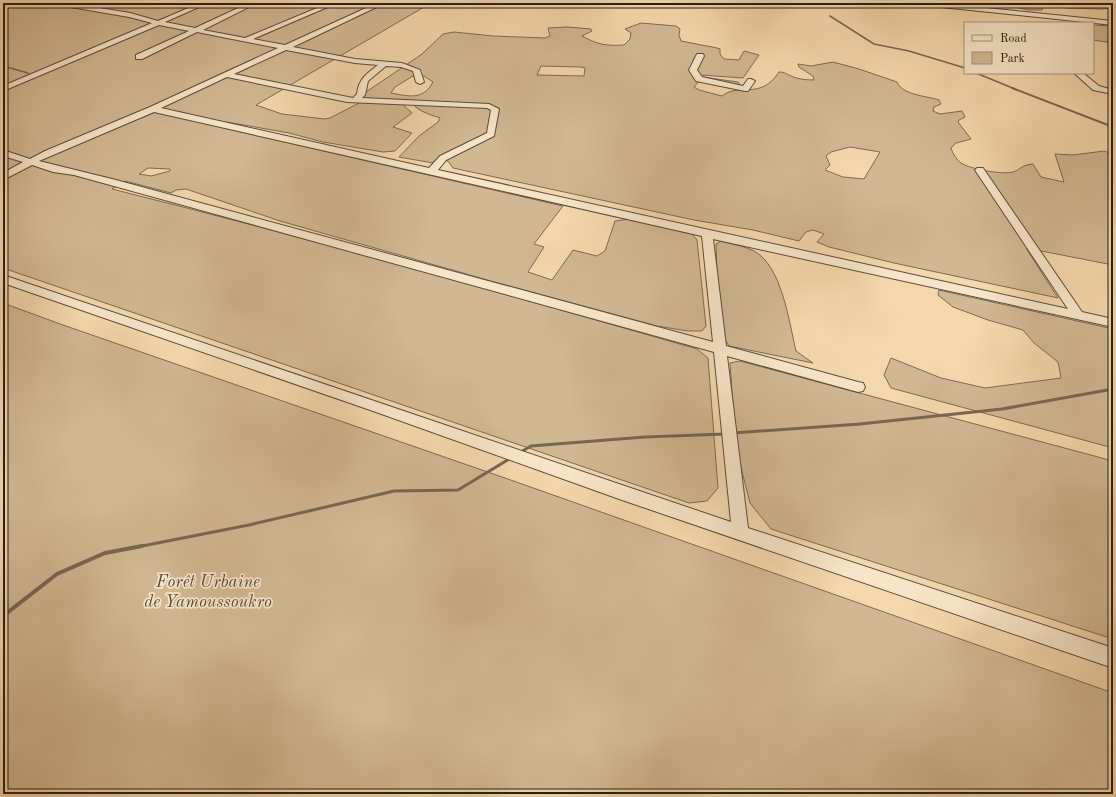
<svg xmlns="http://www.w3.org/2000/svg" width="1116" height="797" viewBox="0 0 1116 797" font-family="'Old Standard TT',serif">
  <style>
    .green { fill: #d1b892; stroke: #7c6b54; fill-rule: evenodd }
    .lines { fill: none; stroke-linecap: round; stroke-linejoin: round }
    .stream-far3 { stroke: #786751; stroke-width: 1.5 }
    .stream-far2 { stroke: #786751; stroke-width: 2 }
    .stream-far1 { stroke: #786751; stroke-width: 3 }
    .stream { stroke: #786751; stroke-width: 4 }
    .minor-casing { stroke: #5a4c3b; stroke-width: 2 }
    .minor { fill: #f8e5c9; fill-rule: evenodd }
    .labels { text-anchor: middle; stroke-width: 3.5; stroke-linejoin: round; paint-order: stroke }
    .near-park-label { font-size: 17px; font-style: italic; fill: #594c3a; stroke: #f8e5c9 }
  </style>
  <rect width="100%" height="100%" fill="#f4d7ac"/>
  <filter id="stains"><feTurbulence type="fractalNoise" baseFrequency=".005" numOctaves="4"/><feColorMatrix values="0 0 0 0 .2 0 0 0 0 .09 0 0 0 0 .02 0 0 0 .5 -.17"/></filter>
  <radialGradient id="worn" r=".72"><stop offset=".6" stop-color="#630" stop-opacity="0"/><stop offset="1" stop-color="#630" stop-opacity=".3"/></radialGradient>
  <g class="green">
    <path d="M3 3H431L256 105 282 114 325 119 330 118 361 102 401 103 412 113 393 127 412 133 395 151 383 152 323 142 289 133 227 122 219 127 563 206 534 244 544 247 528 272 552 280 573 250 597 256 605 251 615 221 630 219 692 234 697 240 706 326 702 331H688L657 326 491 281 280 221 186 189 176 190 171 193 125 181 112 189C308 238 503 293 697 349L708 358 718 488 707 501 689 503 3 268ZM148 168 170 169V171L151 176 139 174Z"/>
    <path d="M1016 3H1113V8L1102 9 1067 8 1046 4 1044 6 1042 10H1028L1016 7Z"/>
    <path d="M641 23 676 26 680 29 679 35 681 41 717 48 720 49V54L724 59 739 60 744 51 759 55 743 78 701 75 702 77 738 82 740 85 739 86 700 80 694 87 699 90 722 96C740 82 760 101 779 72 785 72 786 74 791 76 797 79 806 80 814 80L813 76 799 67 798 64 811 66 833 62 859 69 897 82C902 95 927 96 939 100L941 104 934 107 933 111 940 114 962 111 965 117 959 120 958 122 971 139 956 143 951 148C953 154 956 159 961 163 970 169 1003 175 1013 172 1022 169 1021 165 1033 164L1041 177 1064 182 1055 154 1073 155 1104 151 1113 154V265L1026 248 1058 298 894 263 829 247 817 242 824 234 813 230 806 232 799 241 753 230 694 220 453 168 448 161 437 160 433 163 399 157 419 136 438 122 440 118C428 114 417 111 409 100L360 98 366 92 422 54 443 34 454 32 493 36 545 38 550 36 548 28 568 27 591 29 592 31 582 36C598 45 607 46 624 45L630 39 631 33 625 29ZM541 66 581 67 585 68 584 76 537 75ZM413 76H424L433 82C423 101 408 96 391 93L395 87ZM850 147 880 152 864 179 843 177 825 170 830 165 826 156 831 152Z"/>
    <path d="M1093 25 1113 26V43L1093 40Z"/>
    <path d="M721 241C731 244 744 246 754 251 782 266 789 322 796 351L813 363 729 346 724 338 717 271 716 244Z"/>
    <path d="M939 290 1113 329V448L891 388 884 375 891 358 941 378 985 388 1061 378 1058 362 1034 343 1023 330 988 320 953 307 938 295Z"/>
    <path d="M3 303 63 325 505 478 1113 693V794H3Z"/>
    <path d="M740 361 1113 461V639L771 529 750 503 736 448 730 363Z"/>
  </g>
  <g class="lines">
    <g class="stream-far3">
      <path d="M830 16 874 44 909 51 965 68"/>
      <path d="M3 66 28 73"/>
      <path d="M976 73 1015 89"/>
    </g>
    <path class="stream-far2" d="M1012 88 1113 127"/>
    <g class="stream-far1">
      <path d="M733 433 860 424 1002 409 1113 389"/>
      <path d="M519 453 531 446 645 437 725 434"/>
      <path d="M137 547 249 525 394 491 458 490 511 458"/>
    </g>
    <path class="stream" d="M3 616 57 574 105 553 142 546"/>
    <defs>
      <g id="minor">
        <path d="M56 3H70L130 13 158 21 200 3H208L165 22 195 28 249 3H257L203 30 245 38 329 3H337L253 39 285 45 377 3H385L293 47 355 59 402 63 420 70 424 82 420 84 416 82 413 71 401 67 386 66 368 81 365 95 362 98 489 104 499 109 494 136 446 160 438 170 1068 309 975 170 977 168H983L1082 312 1113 319V327L713 239 726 346 858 382 863 383 865 387 863 391 858 392 727 356 748 528 1113 648V668L622 500 373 411 3 283V275L731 522 714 352 74 175 53 172 32 165 3 180V173L23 162 3 156V150L30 159 45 151 150 107 278 48 197 32 142 59H136V55L189 31 159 25 3 91V86L152 23 129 17 59 5ZM286 50 355 63 378 65C367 73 358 80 357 94L353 98 234 74ZM227 77 347 102 487 108 491 110 487 133 440 156 429 168 161 108ZM154 112 702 236 713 342 116 180 39 161Z"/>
        <path d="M919 3H939L1113 21V25L922 5Z"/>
        <path d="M697 54H703L704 56 697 70 702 77 743 86 748 79H751L755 81 748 91H745L696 81 689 70Z"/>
        <path d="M1074 73H1083L1099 86 1113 90V94L1093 90Z"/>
      </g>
    </defs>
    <use href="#minor" class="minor-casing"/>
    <use href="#minor" class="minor"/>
  </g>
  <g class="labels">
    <g class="near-park-label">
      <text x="208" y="587">Forêt Urbaine<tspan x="208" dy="20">de Yamoussoukro</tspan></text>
    </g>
  </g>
  <rect width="1116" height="797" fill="none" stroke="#f4d7ac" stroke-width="16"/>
  <rect x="4" y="4" width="1108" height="789" fill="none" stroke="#261e15" stroke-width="2"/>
  <rect x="8" y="8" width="1100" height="781" fill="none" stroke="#261e15"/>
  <rect x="964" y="22" width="130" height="52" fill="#f8e5c9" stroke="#a49581"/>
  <rect x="972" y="35" width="20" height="6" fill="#f8e5c9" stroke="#a49581"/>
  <text x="1000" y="42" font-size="12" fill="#261e15">Road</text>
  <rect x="972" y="52" width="20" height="12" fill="#d1b892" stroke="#a49581"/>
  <text x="1000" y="62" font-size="12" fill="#261e15">Park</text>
  <rect width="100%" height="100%" filter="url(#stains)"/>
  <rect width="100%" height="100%" fill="url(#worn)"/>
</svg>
